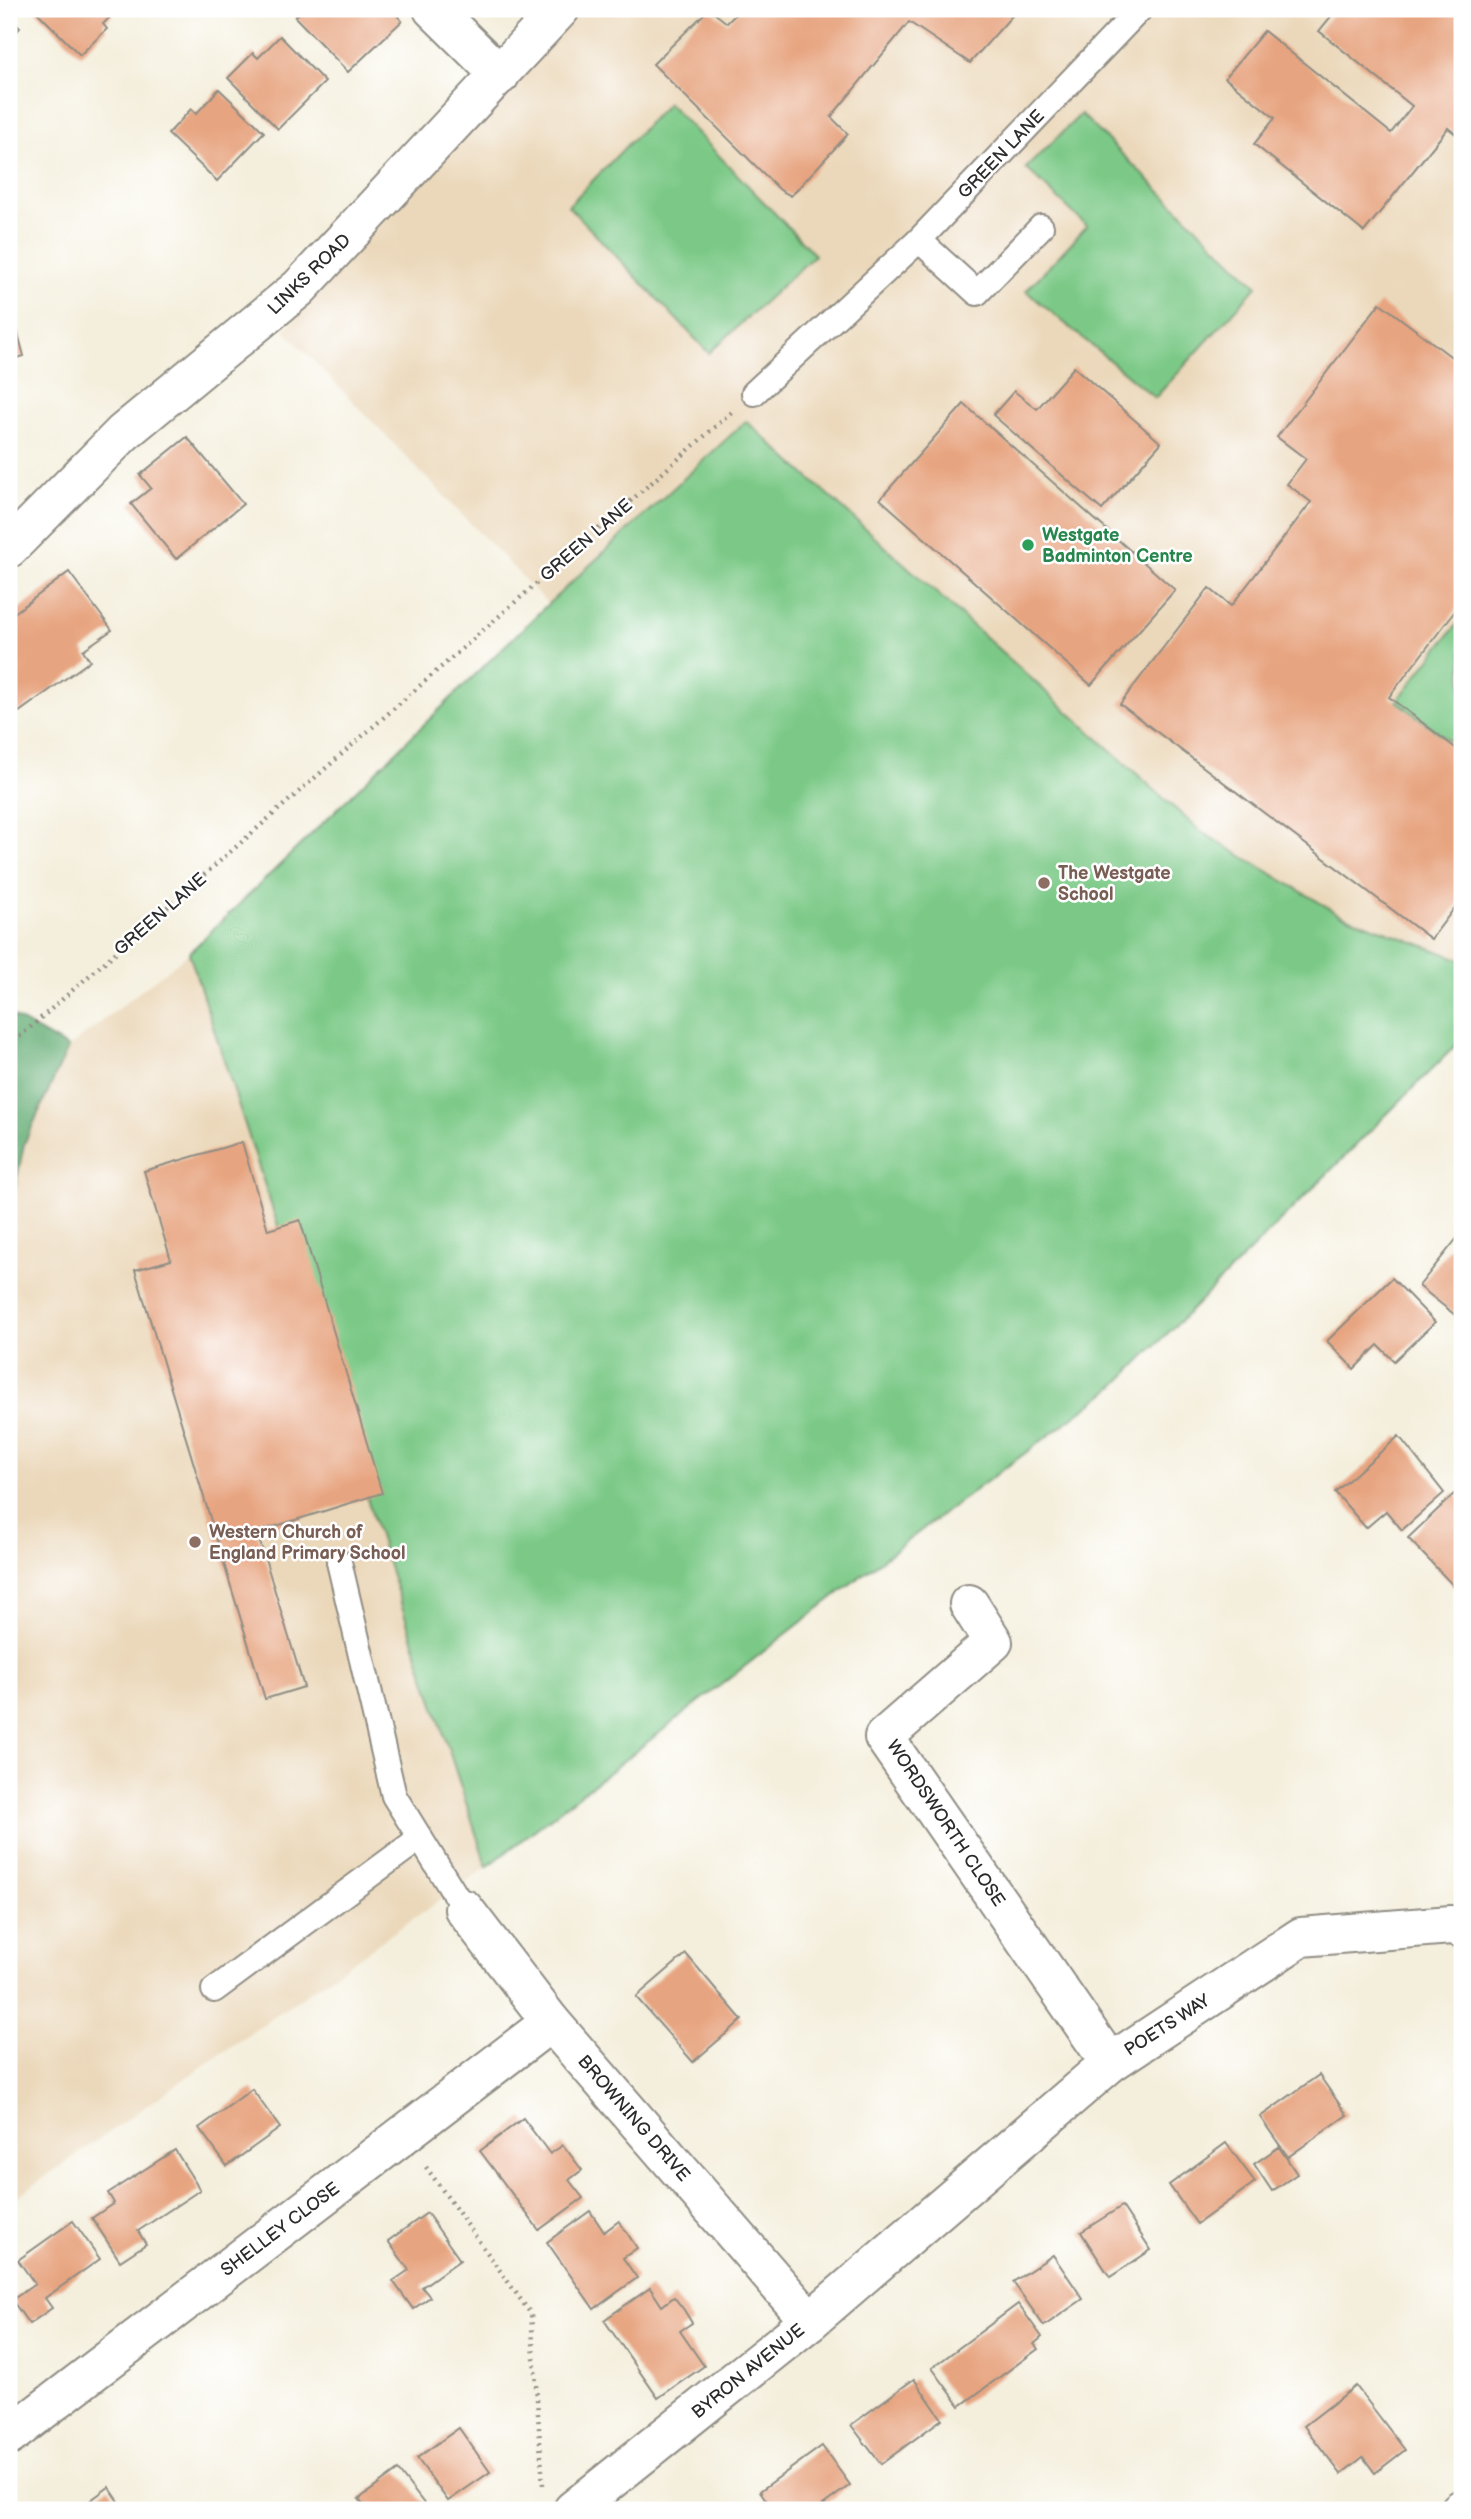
<svg xmlns="http://www.w3.org/2000/svg" width="1471" height="2519" viewBox="0 0 1471 2519" font-family="'Balsamiq Sans',sans-serif">
  <style>
    .built { fill: #ebd8ba }
    .green { fill: #7cc987; stroke: #547a59; stroke-width: 2 }
    .forest { fill: #65ad74; stroke: #486c50; stroke-width: 2 }
    .building { fill: #e7a480 }
    .lines { fill: none; stroke-linecap: round; stroke-linejoin: round }
    .service-casing { stroke: #908d84; stroke-width: 28 }
    .minor-casing { stroke: #908d84; stroke-width: 42 }
    .path { stroke: #908d84; stroke-width: 4.5; stroke-dasharray: 2 5; stroke-linecap: butt }
    .service { stroke: #fff; stroke-width: 24 }
    .minor { stroke: #fff; stroke-width: 38 }
    .leisure-dot { fill: #2e9e5b; stroke: #fff; stroke-width: 2.5 }
    .education-dot { fill: #8d6e63; stroke: #fff; stroke-width: 2.5 }
    .labels { text-anchor: middle; stroke-width: 5; stroke-linejoin: round; paint-order: stroke }
    .street-label { font-size: 18px; fill: #2b2b2b; stroke: #fff }
    .leisure-label { font-size: 18px; font-weight: bold; fill: #27864d; stroke: #fff; text-anchor: start }
    .education-label { font-size: 18px; font-weight: bold; fill: #785e54; stroke: #fff; text-anchor: start }
  </style>
  <rect width="100%" height="100%" fill="#fff"/>
  <filter id="ink" filterUnits="userSpaceOnUse"><feTurbulence type="fractalNoise" baseFrequency=".0143" numOctaves="2"/><feDisplacementMap in="SourceGraphic" scale="14" xChannelSelector="R" yChannelSelector="G"/><feConvolveMatrix kernelMatrix="1 2 1 2 8 2 1 2 1" color-interpolation-filters="sRGB"/></filter>
  <filter id="wash" filterUnits="userSpaceOnUse"><feTurbulence type="fractalNoise" baseFrequency=".00686" numOctaves="4" result="noise"/><feDisplacementMap in="SourceGraphic" scale="28" xChannelSelector="R" yChannelSelector="G"/><feGaussianBlur stdDeviation="1.57" result="paint"/><feColorMatrix in="noise" values="0 0 0 0 0 0 0 0 0 0 0 0 0 0 0 0 0 1.4 0 .05"/><feComposite in="paint" operator="in"/></filter>
  <g filter="url(#wash)">
    <rect width="100%" height="100%" fill="#f4efdd"/>
    <g class="built">
      <path d="M572 9H1462V1039L1115 1386 568 726 548 604 284 330Z"/>
      <path d="M189 953 487 1867 12 2200 9 2177V1218L24 1144 68 1048Z"/>
    </g>
    <g class="green">
      <path d="M668 103 815 255 709 353 568 206Z"/>
      <path d="M1081 114 1257 286 1155 398 1026 291 1087 226 1026 168Z"/>
      <path d="M746 421 1200 831 1339 914 1462 960V1039L1115 1386 876 1564 487 1867 189 953 548 604Z"/>
      <path d="M1462 618V751L1397 701Z"/>
    </g>
    <path class="forest" d="M9 1014 68 1048 24 1144 9 1218Z"/>
    <g id="blocks">
      <g class="building">
        <path d="M34 9H118L103 24 107 29 80 55Z"/>
        <path d="M304 9H391L402 21 348 72 295 17Z"/>
        <path d="M709 9 727 23 741 9H1018L970 63 909 22 831 117 848 134 791 196 780 190 653 64Z"/>
        <path d="M1337 9H1462V139L1448 128 1364 232 1254 144 1275 118 1225 78 1264 31 1391 133 1412 106 1319 31Z"/>
        <path d="M9 16 20 28 9 39Z"/>
        <path d="M280 36 325 82 278 129 228 78 253 53 258 58Z"/>
        <path d="M219 89 264 132 217 181 168 134 191 109 196 114Z"/>
        <path d="M9 300 24 356 9 360Z"/>
        <path d="M1380 303 1462 365V602L1389 697 1462 753V898L1431 939 1120 704 1209 588 1231 606 1311 502 1287 484 1306 459 1277 437Z"/>
        <path d="M1074 367 1161 443 1102 510 993 415 1014 391 1037 409Z"/>
        <path d="M964 404 1175 590 1091 685 880 499Z"/>
        <path d="M187 437 243 504 176 559 131 504 151 488 140 475Z"/>
        <path d="M69 572 112 630 83 650 90 661 19 712 9 698V617Z"/>
        <path d="M242 1142 268 1230 300 1220 382 1493 257 1532 304 1687 265 1699 135 1270 171 1260 144 1171Z"/>
        <path d="M1462 1232V1316L1460 1319 1419 1286Z"/>
        <path d="M1392 1278 1435 1322 1394 1361 1378 1345 1354 1369 1327 1341Z"/>
        <path d="M1399 1436 1444 1493 1402 1530 1386 1511 1366 1528 1335 1492Z"/>
        <path d="M1455 1493 1462 1500V1595L1408 1538Z"/>
        <path d="M686 1954 742 2020 693 2062 636 1997Z"/>
        <path d="M1319 2075 1347 2115 1288 2157 1260 2117Z"/>
        <path d="M252 2089 280 2128 227 2166 199 2128Z"/>
        <path d="M523 2118 550 2154 563 2145 582 2170 569 2180 583 2198 539 2230 480 2151Z"/>
        <path d="M1226 2143 1255 2182 1197 2224 1169 2185Z"/>
        <path d="M1279 2147 1297 2174 1272 2191 1254 2164Z"/>
        <path d="M175 2150 200 2190 138 2231 146 2244 120 2261 92 2218 114 2203 108 2193Z"/>
        <path d="M1122 2206 1151 2250 1110 2277 1081 2232Z"/>
        <path d="M590 2211 604 2232 619 2221 637 2248 623 2258 637 2278 594 2309 547 2242Z"/>
        <path d="M427 2213 460 2260 422 2287 430 2297 413 2309 393 2281 409 2270 388 2241Z"/>
        <path d="M73 2221 100 2259 45 2298 52 2308 29 2324 12 2300 35 2284 18 2260Z"/>
        <path d="M1053 2255 1083 2299 1044 2326 1013 2282Z"/>
        <path d="M650 2288 662 2306 674 2297 684 2310 692 2323 680 2331 704 2366 658 2398 604 2320Z"/>
        <path d="M1018 2304 1042 2337 1034 2344 1038 2349 960 2406 932 2368Z"/>
        <path d="M914 2379 942 2419 881 2464 851 2425Z"/>
        <path d="M1356 2386 1405 2450 1375 2473 1363 2457 1341 2474 1304 2426Z"/>
        <path d="M459 2428 490 2472 448 2501 417 2458Z"/>
        <path d="M822 2446 850 2485 816 2510H773L760 2491Z"/>
        <path d="M398 2470 429 2510H368L359 2499Z"/>
        <path d="M109 2487 125 2510H77Z"/>
      </g>
    </g>
  </g>
  <g filter="url(#ink)">
    <use href="#blocks" fill-opacity="0" stroke="#908d84" stroke-width="2"/>
    <g class="lines">
      <defs>
        <g id="service">
          <path d="M919 240 977 293 1041 227"/>
          <path d="M754 393 919 240 1140 9"/>
          <path d="M339 1562 394 1796 464 1909"/>
          <path d="M214 1990 420 1838"/>
        </g>
        <g id="minor">
          <path d="M433 9 500 75"/>
          <path d="M9 548 123 433 299 288 560 9"/>
          <path d="M969 1604 993 1642 884 1737 1110 2063"/>
          <path d="M464 1909 551 2022 810 2321"/>
          <path d="M9 2436 551 2022"/>
          <path d="M573 2510 810 2321 1110 2063 1301 1937 1451 1925 1462 1928"/>
          <path d="M1460 2510 1462 2509"/>
        </g>
      </defs>
      <use href="#service" class="service-casing"/>
      <use href="#minor" class="minor-casing"/>
      <g class="path">
        <path d="M9 1046 732 412"/>
        <path d="M426 2167 531 2314 543 2485"/>
      </g>
      <use href="#service" class="service"/>
      <use href="#minor" class="minor"/>
    </g>
  </g>
  <circle class="leisure-dot" cx="1028" cy="545" r="7"/>
  <g class="education-dot">
    <circle cx="1044" cy="883" r="7"/>
    <circle cx="195" cy="1542" r="7"/>
  </g>
  <g class="labels">
    <g class="street-label">
      <text transform="translate(1001 154) rotate(-46)" y="6">GREEN LANE</text>
      <text transform="translate(309 274) rotate(-44)" y="6">LINKS ROAD</text>
      <text transform="translate(586 540) rotate(-41)" y="6">GREEN LANE</text>
      <text transform="translate(160 914) rotate(-41)" y="6">GREEN LANE</text>
      <text transform="translate(946 1823) rotate(56)" y="6">WORDSWORTH CLOSE</text>
      <text transform="translate(1167 2025) rotate(-33)" y="6">POETS WAY</text>
      <text transform="translate(634 2118) rotate(49)" y="6">BROWNING DRIVE</text>
      <text transform="translate(280 2229) rotate(-37)" y="6">SHELLEY CLOSE</text>
      <text transform="translate(748 2371) rotate(-39)" y="6">BYRON AVENUE</text>
    </g>
    <g class="leisure-label">
      <text x="1042" y="541">Westgate<tspan x="1042" dy="21">Badminton Centre</tspan></text>
    </g>
    <g class="education-label">
      <text x="1058" y="879">The Westgate<tspan x="1058" dy="21">School</tspan></text>
      <text x="209" y="1538">Western Church of<tspan x="209" dy="21">England Primary School</tspan></text>
    </g>
  </g>
  <rect width="1471" height="2519" fill="none" stroke="#fff" stroke-width="35"/>
</svg>
